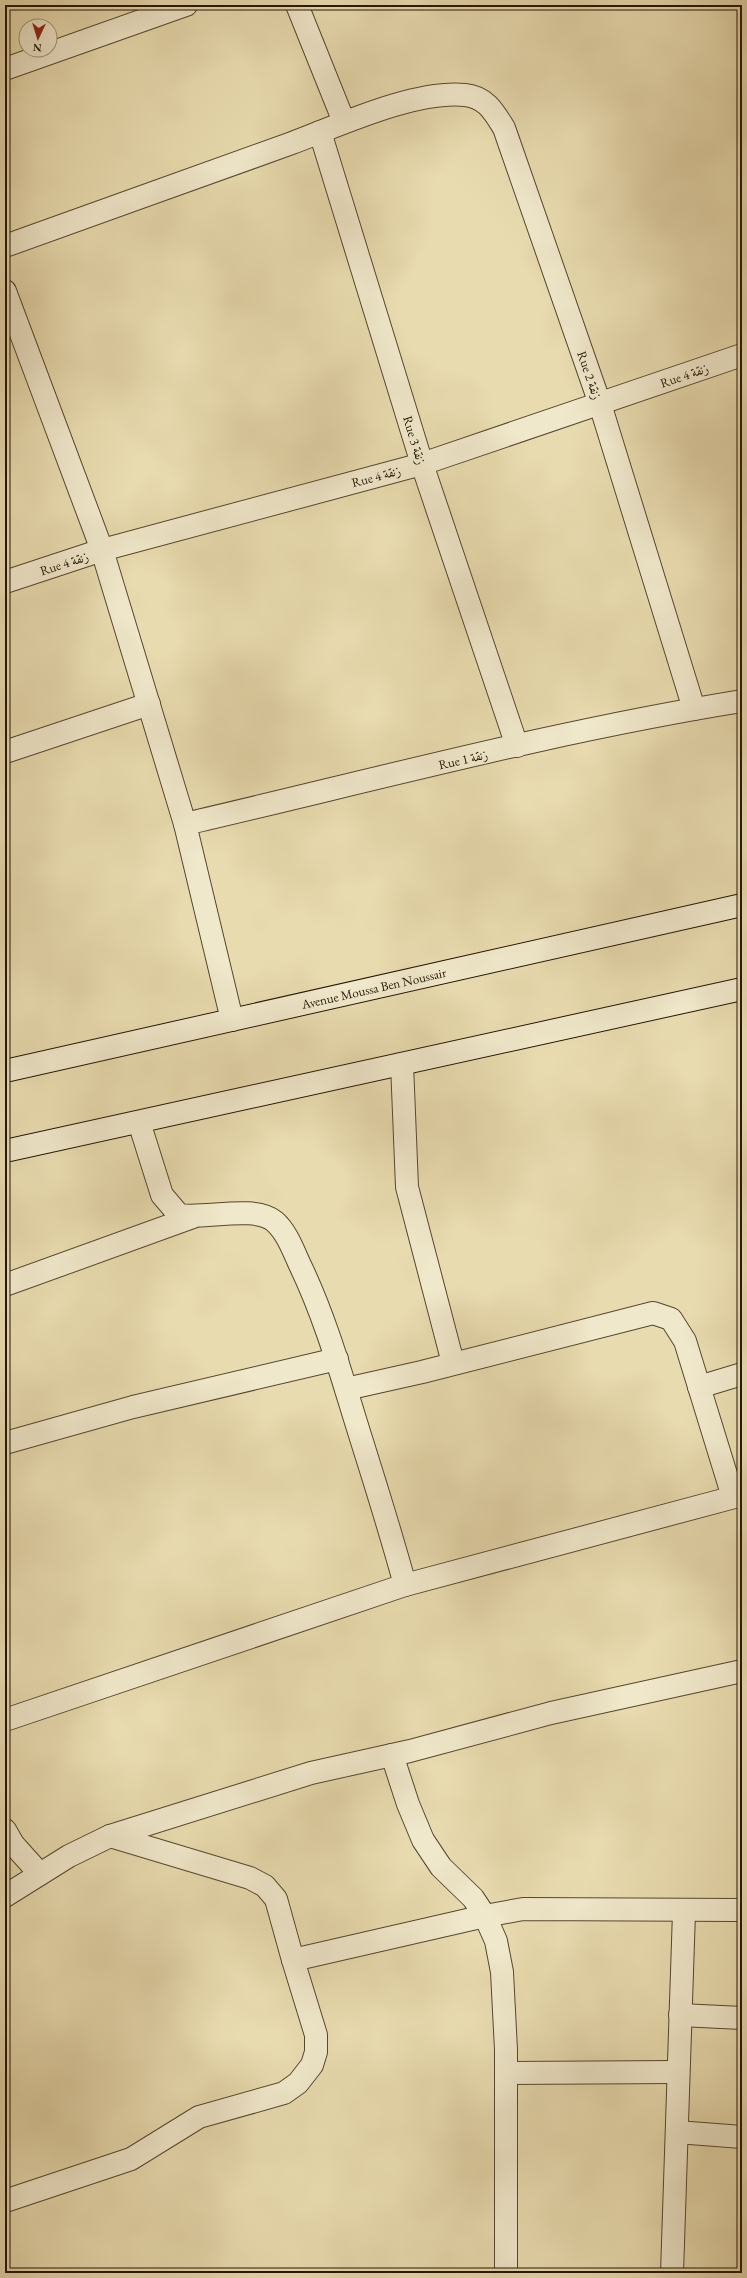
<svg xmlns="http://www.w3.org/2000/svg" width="747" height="2278" viewBox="0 0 747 2278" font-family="'EB Garamond',Amiri,serif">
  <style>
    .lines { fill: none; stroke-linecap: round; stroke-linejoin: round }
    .street-casing { stroke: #56472e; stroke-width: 24 }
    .secondary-casing { stroke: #251603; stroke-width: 24 }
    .street { stroke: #f0e8cb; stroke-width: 22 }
    .secondary { stroke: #f0e8cb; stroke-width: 22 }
    .labels { text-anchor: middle; stroke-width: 3; stroke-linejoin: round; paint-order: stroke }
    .street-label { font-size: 13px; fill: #251603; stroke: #f0e8cb }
  </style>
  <rect width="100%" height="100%" fill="#e8dbaf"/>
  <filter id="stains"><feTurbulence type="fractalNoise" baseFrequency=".005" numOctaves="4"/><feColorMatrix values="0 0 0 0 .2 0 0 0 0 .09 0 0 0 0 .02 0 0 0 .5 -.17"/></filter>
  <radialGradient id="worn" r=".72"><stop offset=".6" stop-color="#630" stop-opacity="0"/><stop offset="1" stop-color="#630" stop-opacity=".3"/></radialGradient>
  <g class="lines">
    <defs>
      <g id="street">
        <path d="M297 5 344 122"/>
        <path d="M5 69 186 5"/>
        <path d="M320 132 422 464 517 746"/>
        <path d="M5 246C101 212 196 177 292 143 340 125 415 90 465 95 486 97 494 112 504 128L600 404 694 709"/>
        <path d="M5 291 102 550 185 824 232 1020"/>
        <path d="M5 582 102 550 422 464 742 355"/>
        <path d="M5 752 149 704"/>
        <path d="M185 824C370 781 555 731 742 701"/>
        <path d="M402 1064 407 1187 453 1363"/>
        <path d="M5 1285 193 1217"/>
        <path d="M699 1387 742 1374"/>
        <path d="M346 1389 422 1372 653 1313 671 1319 685 1341 733 1497"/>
        <path d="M5 1443 133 1407 337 1359"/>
        <path d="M405 1585 742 1495"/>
        <path d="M5 1720 405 1585C390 1529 372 1474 355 1419 339 1367 324 1315 300 1265 293 1250 287 1232 274 1221 254 1205 206 1219 179 1215L162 1195 139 1122"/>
        <path d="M392 1755 408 1804 423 1840 441 1867 473 1898 485 1916 496 1941 502 1972 506 2050V2273"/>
        <path d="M5 1830 13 1844 40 1874"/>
        <path d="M110 1836 250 1878 265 1886 276 1899 293 1960 485 1916 523 1909 742 1910"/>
        <path d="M5 1896 69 1856 110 1836 311 1773 410 1751 551 1713 742 1671"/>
        <path d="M680 2015 742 2018"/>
        <path d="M506 2073 678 2072"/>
        <path d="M677 2132 742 2137"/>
        <path d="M5 2201 131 2159 199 2117 284 2093 298 2083 312 2065 316 2052V2035L293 1960"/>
        <path d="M672 2273 684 1912"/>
      </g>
      <g id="secondary">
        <path id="s1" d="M5 1071 742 905"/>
        <path d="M5 1151 742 989"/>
      </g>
    </defs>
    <use href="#street" class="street-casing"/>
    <use href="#secondary" class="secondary-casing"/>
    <use href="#street" class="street"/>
    <use href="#secondary" class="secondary"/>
  </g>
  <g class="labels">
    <g class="street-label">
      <text transform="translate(590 375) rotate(71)" y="5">Rue 2 زنقة</text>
      <text transform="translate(684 375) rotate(-19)" y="5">Rue 4 زنقة</text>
      <text transform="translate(415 440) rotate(73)" y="5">Rue 3 زنقة</text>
      <text transform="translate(376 476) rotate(-15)" y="5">Rue 4 زنقة</text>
      <text transform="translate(64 563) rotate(-18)" y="5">Rue 4 زنقة</text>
      <text transform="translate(463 759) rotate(-13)" y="5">Rue 1 زنقة</text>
      <text dy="5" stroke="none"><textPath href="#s1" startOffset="378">Avenue Moussa Ben Noussair</textPath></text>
    </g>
  </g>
  <rect width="747" height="2278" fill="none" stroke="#e8dbaf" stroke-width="20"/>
  <rect x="6" y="6" width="735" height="2266" fill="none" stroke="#251603" stroke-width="2"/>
  <rect x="10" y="10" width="727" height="2258" fill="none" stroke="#251603"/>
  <g transform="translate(38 38) rotate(184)"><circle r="19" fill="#f0e8cb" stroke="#9f947b"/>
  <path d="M0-3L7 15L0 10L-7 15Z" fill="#8f2418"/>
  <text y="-6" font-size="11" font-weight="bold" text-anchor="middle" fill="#251603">N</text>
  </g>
  <rect width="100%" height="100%" filter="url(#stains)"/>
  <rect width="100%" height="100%" fill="url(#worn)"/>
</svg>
